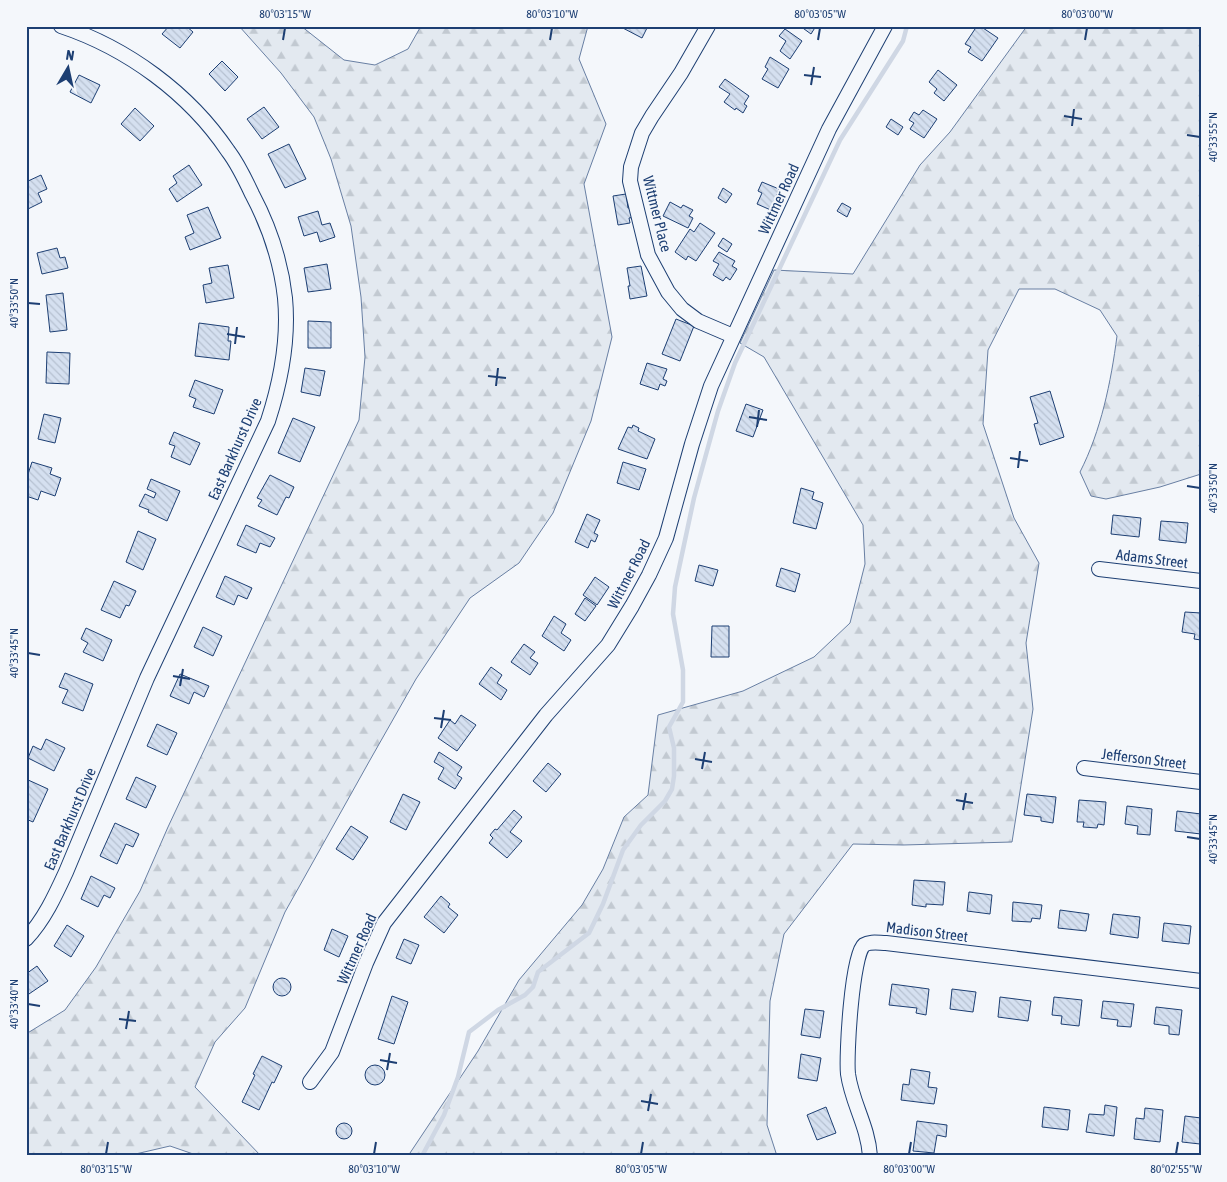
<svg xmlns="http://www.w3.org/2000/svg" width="1227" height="1182" viewBox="0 0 1227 1182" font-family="'Asap Condensed',sans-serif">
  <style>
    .forest { fill: url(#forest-firs); stroke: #687fa3 }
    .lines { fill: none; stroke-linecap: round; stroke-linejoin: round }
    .stream { stroke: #cfd7e4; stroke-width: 4.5 }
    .building { fill: url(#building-back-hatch); stroke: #1d3f73 }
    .street-casing { stroke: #1d3f73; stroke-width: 16 }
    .street { stroke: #f4f7fb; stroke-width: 14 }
    .ticks { fill: none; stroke: #1d3f73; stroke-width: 2 }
    .labels { text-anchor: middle; stroke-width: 4; stroke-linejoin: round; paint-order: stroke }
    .street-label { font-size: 15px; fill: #1d3f73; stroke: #f4f7fb }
    .neatline { fill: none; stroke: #1d3f73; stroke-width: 2 }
    .ticks-label { font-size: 12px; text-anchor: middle; fill: #1d3f73 }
  </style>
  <defs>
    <pattern id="forest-firs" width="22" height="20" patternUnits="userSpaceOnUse" patternTransform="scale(1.25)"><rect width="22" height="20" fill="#e3e9f0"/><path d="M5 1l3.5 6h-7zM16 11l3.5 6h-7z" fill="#c2c9d1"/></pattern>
    <pattern id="building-back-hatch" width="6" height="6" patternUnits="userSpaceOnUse" patternTransform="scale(1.25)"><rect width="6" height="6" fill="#d5e0f0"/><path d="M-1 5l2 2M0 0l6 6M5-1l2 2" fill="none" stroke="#b6c1d1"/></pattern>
  </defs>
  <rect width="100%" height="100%" fill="#f4f7fb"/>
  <g class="forest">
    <path d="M239 26H301L344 60 375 65 408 49 421 26H588L579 59 606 124 584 184 612 337 591 421 553 513 519 563 470 598 416 679 370 760 285 912 245 1008 215 1042 195 1087 261 1156H199L170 1146 127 1156H26V1034L65 1010 96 967 140 891 168 827 359 420 365 357 361 297 351 226 331 159 314 117 281 73Z"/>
    <path d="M1027 26H1201V474L1160 487 1106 499 1091 496 1080 472C1101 431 1111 382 1117 336L1100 310 1055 289H1019L988 350 983 424 1014 518 1039 563 1026 643 1033 709 1012 842 903 845 853 844 784 934 770 1001 767 1125 777 1156H408L478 1051 519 980 582 905 603 869 624 817 648 795 658 715 743 691 814 657 850 623 865 564 863 525 764 357 740 343 774 270 853 274 920 165 950 132Z"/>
  </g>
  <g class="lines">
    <path class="stream" d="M422 1156 444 1115 458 1077 469 1032 498 1010 525 995 533 987 538 972 589 933 603 904 623 850 641 825 665 801 672 789 674 776V748L669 727 683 702V670L673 614 675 587 694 498 718 411 735 363 840 140 903 41 907 26"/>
  </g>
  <g class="building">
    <path d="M169 26H186L193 32 180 48 162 34Z"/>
    <path d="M619 26H648L642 38Z"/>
    <path d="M800 26H816L811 34Z"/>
    <path d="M977 26H980L998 38 982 61 968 52 971 47 965 44Z"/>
    <path d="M785 29 802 41 790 59 780 51 786 41 779 36Z"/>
    <path d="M770 57 789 69 778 88 762 79 768 69 765 67Z"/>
    <path d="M222 61 238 77 225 91 209 74Z"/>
    <path d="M938 70 957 85 944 101 934 93 937 89 929 82Z"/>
    <path d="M79 75 100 85 91 103 70 92Z"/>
    <path d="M725 79 749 96 744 104 747 106 743 113 736 108 735 110 724 102 730 94 719 87Z"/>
    <path d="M264 107 279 127 262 139 247 119Z"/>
    <path d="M135 108 154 126 140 141 121 124Z"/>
    <path d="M923 110 937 119 924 138 910 129 914 123 909 120 914 112 919 115Z"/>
    <path d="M891 119 903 127 898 135 886 127Z"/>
    <path d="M289 144 306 179 285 188 268 154Z"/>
    <path d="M189 165 202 185 177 202 169 189 177 183 173 176Z"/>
    <path d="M41 175 47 189 38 193 42 202 26 210V182Z"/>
    <path d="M762 182 779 189 775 199 778 200 773 211 757 204 762 193 758 191Z"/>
    <path d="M723 188 732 194 726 203 718 198Z"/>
    <path d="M626 194 628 208H633L635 217 629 218 630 223 618 225 613 196Z"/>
    <path d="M670 202 681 208 683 205 693 210 689 216 693 218 688 228 663 216Z"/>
    <path d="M842 203 851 208 847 217 837 211Z"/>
    <path d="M208 207 221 238 190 250 185 237 194 233 187 215Z"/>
    <path d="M318 211 322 225 330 223 335 237 320 242 317 232 304 236 298 217Z"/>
    <path d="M700 223 715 233 696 261 688 256 686 260 675 252 690 229 694 232Z"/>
    <path d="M723 238 732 244 727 252 718 246Z"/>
    <path d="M57 248 60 258 65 257 68 268 42 274 37 253Z"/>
    <path d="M719 252 735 261 732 266 737 269 730 280 726 277 723 281 713 275 719 264 713 261Z"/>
    <path d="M327 264 331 289 308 292 304 268Z"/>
    <path d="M228 265 234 298 206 303 203 285 212 283 209 268Z"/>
    <path d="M641 266 647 296 630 299 628 286H630L627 268Z"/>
    <path d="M63 293 67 330 50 332 46 295Z"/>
    <path d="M676 319 694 326 680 361 662 354Z"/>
    <path d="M308 321 331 322V348H308Z"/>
    <path d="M199 323 229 327 228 341H231L229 360 195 356Z"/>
    <path d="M47 352 70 353 69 384 46 383Z"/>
    <path d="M647 363 667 369 663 379 667 381 665 386 660 384 658 390 640 384Z"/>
    <path d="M305 368 325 371 320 396 301 392Z"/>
    <path d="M195 380 223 390 214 414 193 407 196 399 189 396Z"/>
    <path d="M1050 391 1064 437 1040 445 1034 424 1038 423 1030 397Z"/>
    <path d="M746 404 763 410 753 437 736 431Z"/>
    <path d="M44 414 61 418 55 443 38 439Z"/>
    <path d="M293 418 315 427 300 462 278 453Z"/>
    <path d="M633 425 639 428 638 431 655 439 647 459 618 449 628 427 632 428Z"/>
    <path d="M174 432 200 443 190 465 171 457 175 446 169 444Z"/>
    <path d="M32 462 52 468 50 474 61 478 55 496 41 491 38 500 26 496V480Z"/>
    <path d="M623 462 646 469 639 490 617 483Z"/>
    <path d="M270 475 294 487 289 498 286 497 277 515 258 506 262 500 257 498Z"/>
    <path d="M151 479 180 491 167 521 148 512 149 510 139 506 145 494 154 498 156 493 147 489Z"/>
    <path d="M801 488 814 492 812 499 823 503 816 529 793 523Z"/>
    <path d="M587 514 600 520 594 533 598 535 595 542 591 540 588 548 575 542Z"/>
    <path d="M1113 515 1141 518 1139 537 1111 534Z"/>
    <path d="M1161 521 1188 523 1186 543 1159 540Z"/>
    <path d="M246 525 275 538 270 547 260 543 256 553 237 545Z"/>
    <path d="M138 531 156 539 143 570 126 562Z"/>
    <path d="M699 565 718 570 713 586 695 581Z"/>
    <path d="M781 568 800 574 795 592 776 586Z"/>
    <path d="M225 576 252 588 247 599 238 595 234 605 216 597Z"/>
    <path d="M595 577 609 587 597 605 583 595Z"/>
    <path d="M114 581 136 591 129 606 126 605 120 618 101 610Z"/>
    <path d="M585 598 596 606 585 621 575 614Z"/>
    <path d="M1185 612 1201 613V640L1194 639 1195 634 1182 632Z"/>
    <path d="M554 616 566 624 561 633 571 640 564 651 542 636Z"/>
    <path d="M712 626H729V657H711Z"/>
    <path d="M203 627 222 636 213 656 194 647Z"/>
    <path d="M86 628 112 640 103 661 83 652 88 643 81 639Z"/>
    <path d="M524 644 535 652 530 658 538 663 530 675 511 662Z"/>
    <path d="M491 667 502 675 497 683 507 690 501 700 479 684Z"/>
    <path d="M65 673 93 684 83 711 62 703 68 690 59 687Z"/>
    <path d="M180 674 209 686 204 697 194 692 189 704 170 696Z"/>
    <path d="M461 715 476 725 457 751 438 738 450 720 455 724Z"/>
    <path d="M157 724 177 733 167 755 147 746Z"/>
    <path d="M46 739 65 748 54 771 28 758 33 746 41 750Z"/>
    <path d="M439 752 462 767 457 775 462 778 455 789 438 779 444 768 434 762Z"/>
    <path d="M548 763 561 774 546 792 533 781Z"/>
    <path d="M136 777 156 786 146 808 126 799Z"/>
    <path d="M26 779 48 789 33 822 26 819Z"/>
    <path d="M403 794 420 802 406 830 390 822Z"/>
    <path d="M1027 794 1056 797 1053 823 1041 821V817L1024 815Z"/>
    <path d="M1079 800 1106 802 1104 825 1098 824 1097 828 1083 827 1084 822H1077Z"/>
    <path d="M1127 806 1152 809 1150 835 1137 834 1138 826 1125 824Z"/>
    <path d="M514 810 522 817 510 832 522 841 507 858 489 843 493 838 490 835 495 829 497 830Z"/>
    <path d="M1177 811 1201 814V834L1175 831Z"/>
    <path d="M115 823 139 834 133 847 126 844 117 864 100 856Z"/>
    <path d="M351 826 368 837 353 860 336 849Z"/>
    <path d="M91 876 115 888 110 898 104 895 98 907 81 899Z"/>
    <path d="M914 880 945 882 943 905 926 904V907L912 905Z"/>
    <path d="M969 892 992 895 990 914 967 911Z"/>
    <path d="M441 896 450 904 448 907 458 915 444 933 424 917Z"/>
    <path d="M1013 902 1042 905 1040 919 1032 918 1031 922 1012 921Z"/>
    <path d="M1060 910 1089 914 1086 931 1058 928Z"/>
    <path d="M1113 914 1140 917 1138 938 1110 934Z"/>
    <path d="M1164 923 1191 926 1189 944 1162 941Z"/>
    <path d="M67 925 84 936 71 957 54 946Z"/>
    <path d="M332 929 348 936 339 957 324 950Z"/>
    <path d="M404 939 419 945 411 964 396 958Z"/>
    <path d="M37 966 48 981 26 996V974Z"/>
    <circle cx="282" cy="987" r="9"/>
    <path d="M892 984 929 989 926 1015 916 1013 917 1008 889 1005Z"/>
    <path d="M952 989 976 992 973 1012 950 1009Z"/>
    <path d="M392 996 408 1002 394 1044 378 1039Z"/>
    <path d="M1000 997 1031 1001 1028 1021 998 1017Z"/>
    <path d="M1054 997 1082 1000 1079 1026 1061 1024 1062 1016 1052 1015Z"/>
    <path d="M1103 1001 1134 1004 1131 1027 1117 1026 1118 1020 1101 1018Z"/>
    <path d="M1156 1007 1182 1010 1179 1035 1169 1034V1026L1154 1024Z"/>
    <path d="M805 1009 824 1011 820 1038 801 1035Z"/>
    <path d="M801 1054 821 1058 817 1081 798 1078Z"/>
    <path d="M262 1056 282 1066 274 1083 272 1082 259 1110 242 1102 255 1075 253 1074Z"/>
    <circle cx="375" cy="1075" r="10"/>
    <path d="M911 1069 930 1072 928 1087 937 1088 934 1104 901 1100 903 1084 909 1085Z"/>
    <path d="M1105 1105 1117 1107 1114 1136 1086 1132 1089 1114 1104 1115Z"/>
    <path d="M826 1107 836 1133 817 1140 807 1115Z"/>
    <path d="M1044 1107 1070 1110 1068 1130 1042 1127Z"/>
    <path d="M1145 1108 1163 1110 1160 1142 1134 1139 1136 1118 1144 1119Z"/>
    <path d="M1185 1116 1201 1118 1200 1144 1182 1142Z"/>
    <path d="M917 1121 947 1125 946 1137 937 1135 934 1153 913 1151Z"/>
    <circle cx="344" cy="1131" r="8"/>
  </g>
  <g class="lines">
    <defs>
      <g id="street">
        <path d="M708 26 681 73 652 116 642 133 631 167 630 181 648 255 668 292 682 309 698 321 733 336"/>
        <path d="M1099 569 1201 581"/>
        <path d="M1084 768 1201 782"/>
        <path d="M26 939C44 920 55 896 66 872L147 678 268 421C281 381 289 340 285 298 281 262 269 226 252 194 245 179 238 164 228 151 189 93 127 48 61 26"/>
        <path d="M310 1082 332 1052 366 963 384 923 546 715 608 645 632 606 649 575 666 538 692 444 711 386 829 129 885 26"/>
        <path d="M870 1156C868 1126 852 1103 848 1074 846 1056 852 954 864 945 870 941 879 943 886 943L1201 981"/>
      </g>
    </defs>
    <use href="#street" class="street-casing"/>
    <use href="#street" class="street"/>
  </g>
  <path class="ticks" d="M283 40 285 28M550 40 552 28M818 40 820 28M1085 40 1087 28M804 75 821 77M811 85 814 67M1064 116 1082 119M1072 126 1074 109M1187 135 1200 137M28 303 40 304M227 334 245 337M235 344 237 327M488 376 506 378M496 386 498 368M749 417 767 420M757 427 759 410M1010 458 1028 461M1018 468 1020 451M1187 486 1200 488M28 653 40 655M173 676 190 679M180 686 183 669M434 718 451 720M441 728 444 710M695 759 712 762M702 769 705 752M956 800 973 803M963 810 966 793M1187 837 1200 839M28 1004 40 1006M119 1019 136 1021M126 1029 129 1011M380 1060 397 1063M387 1070 390 1053M641 1101 658 1104M648 1111 651 1094M106 1154 108 1142M374 1154 376 1142M641 1154 643 1142M909 1154 911 1142M1176 1154 1178 1142"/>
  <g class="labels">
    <g class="street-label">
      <text transform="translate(779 199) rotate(-65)" y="5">Wittmer Road</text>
      <text transform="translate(657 214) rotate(76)" y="5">Wittmer Place</text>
      <text transform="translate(235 449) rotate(-66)" y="5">East Barkhurst Drive</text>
      <text transform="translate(1152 559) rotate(7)" y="5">Adams Street</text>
      <text transform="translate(629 574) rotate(-63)" y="5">Wittmer Road</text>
      <text transform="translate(1144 759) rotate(7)" y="5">Jefferson Street</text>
      <text transform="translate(70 819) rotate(-67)" y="5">East Barkhurst Drive</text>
      <text transform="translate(927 932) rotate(7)" y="5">Madison Street</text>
      <text transform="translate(357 949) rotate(-66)" y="5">Wittmer Road</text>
    </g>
  </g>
  <rect width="1227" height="1182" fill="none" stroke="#f4f7fb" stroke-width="55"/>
  <g transform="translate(68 68) rotate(9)" stroke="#f4f7fb" stroke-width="4" paint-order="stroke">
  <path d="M0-4L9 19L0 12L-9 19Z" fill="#1d3f73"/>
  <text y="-8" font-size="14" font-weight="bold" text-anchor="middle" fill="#1d3f73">N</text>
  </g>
  <rect x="28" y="28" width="1172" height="1126" class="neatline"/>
  <g class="ticks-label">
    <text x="285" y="18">80°03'15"W</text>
    <text x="552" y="18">80°03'10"W</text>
    <text x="820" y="18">80°03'05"W</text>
    <text x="1087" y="18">80°03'00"W</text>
    <text transform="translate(1213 137) rotate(-90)" y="4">40°33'55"N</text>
    <text transform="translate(14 303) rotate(-90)" y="4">40°33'50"N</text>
    <text transform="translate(1213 488) rotate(-90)" y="4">40°33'50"N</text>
    <text transform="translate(14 653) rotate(-90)" y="4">40°33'45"N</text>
    <text transform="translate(1213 839) rotate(-90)" y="4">40°33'45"N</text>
    <text transform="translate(14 1004) rotate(-90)" y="4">40°33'40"N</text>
    <text x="106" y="1173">80°03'15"W</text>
    <text x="374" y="1173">80°03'10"W</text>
    <text x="641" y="1173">80°03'05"W</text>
    <text x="909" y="1173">80°03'00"W</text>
    <text x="1176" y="1173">80°02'55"W</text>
  </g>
</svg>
